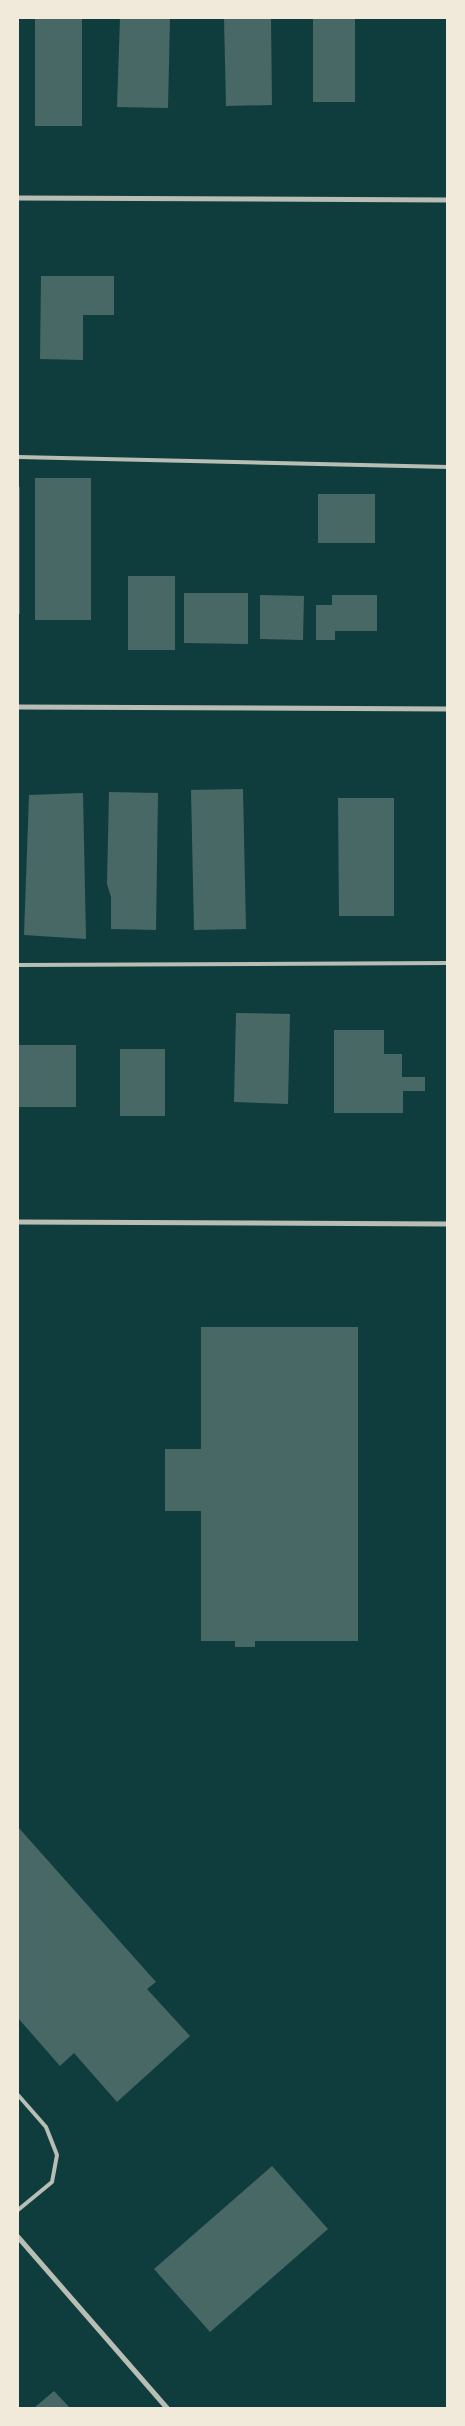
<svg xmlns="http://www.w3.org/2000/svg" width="465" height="2426" viewBox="0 0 465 2426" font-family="Montserrat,sans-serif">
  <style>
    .building { fill: #486865 }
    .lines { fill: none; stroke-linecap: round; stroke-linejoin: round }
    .service { stroke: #b8beb3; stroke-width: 4 }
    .minor { stroke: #b8beb3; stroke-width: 5 }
  </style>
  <rect width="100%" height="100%" fill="#0f3d3e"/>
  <g class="building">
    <rect x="35" y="18" width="47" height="108"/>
    <path d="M120 18H170L168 108 117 107Z"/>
    <path d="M224 18H271L272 105 226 106Z"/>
    <rect x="313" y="18" width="42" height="84"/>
    <path d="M41 276H114V315H83V360L40 359Z"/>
    <rect x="35" y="478" width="56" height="142"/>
    <rect x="18" y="487" width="2" height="127"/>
    <rect x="318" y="494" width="57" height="49"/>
    <rect x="128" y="576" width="47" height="74"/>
    <path d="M184 593H248V644L184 643Z"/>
    <path d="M260 595 304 596 303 640 260 639Z"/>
    <path d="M332 595H377V631H335V640H316V605H332Z"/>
    <path d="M243 789 246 929 194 930 191 790Z"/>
    <path d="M109 792 158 793 156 930 111 929V897L107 884Z"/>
    <path d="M83 793 86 939 24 935 29 795Z"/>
    <path d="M338 798H394V916H339Z"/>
    <path d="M236 1013 290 1014 288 1104 234 1102Z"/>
    <path d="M334 1030H384V1054H402V1077H425V1091H403V1113H334Z"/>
    <rect x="18" y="1045" width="58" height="62"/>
    <rect x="120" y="1049" width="45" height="67"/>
    <path d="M201 1327H358V1641H255V1647H235V1641H201V1511H165V1449H201Z"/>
    <path d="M18 1827 156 1982 147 1989 190 2036 117 2102 74 2053 60 2066 18 2018Z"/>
    <path d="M272 2166 328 2229 210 2332 154 2269Z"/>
    <path d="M54 2391 70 2408H34Z"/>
  </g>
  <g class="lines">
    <g class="service">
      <path d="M18 457 448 467"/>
      <path d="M18 965 448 963"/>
      <path d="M18 2095 46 2127 57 2155 52 2182 18 2210"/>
    </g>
    <g class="minor">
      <path d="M18 198 448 200"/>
      <path d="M18 707 448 709"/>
      <path d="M18 1222 448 1224"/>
      <path d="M18 2237 167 2408"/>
    </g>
  </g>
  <rect width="465" height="2426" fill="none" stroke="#f1e9da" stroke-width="38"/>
</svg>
